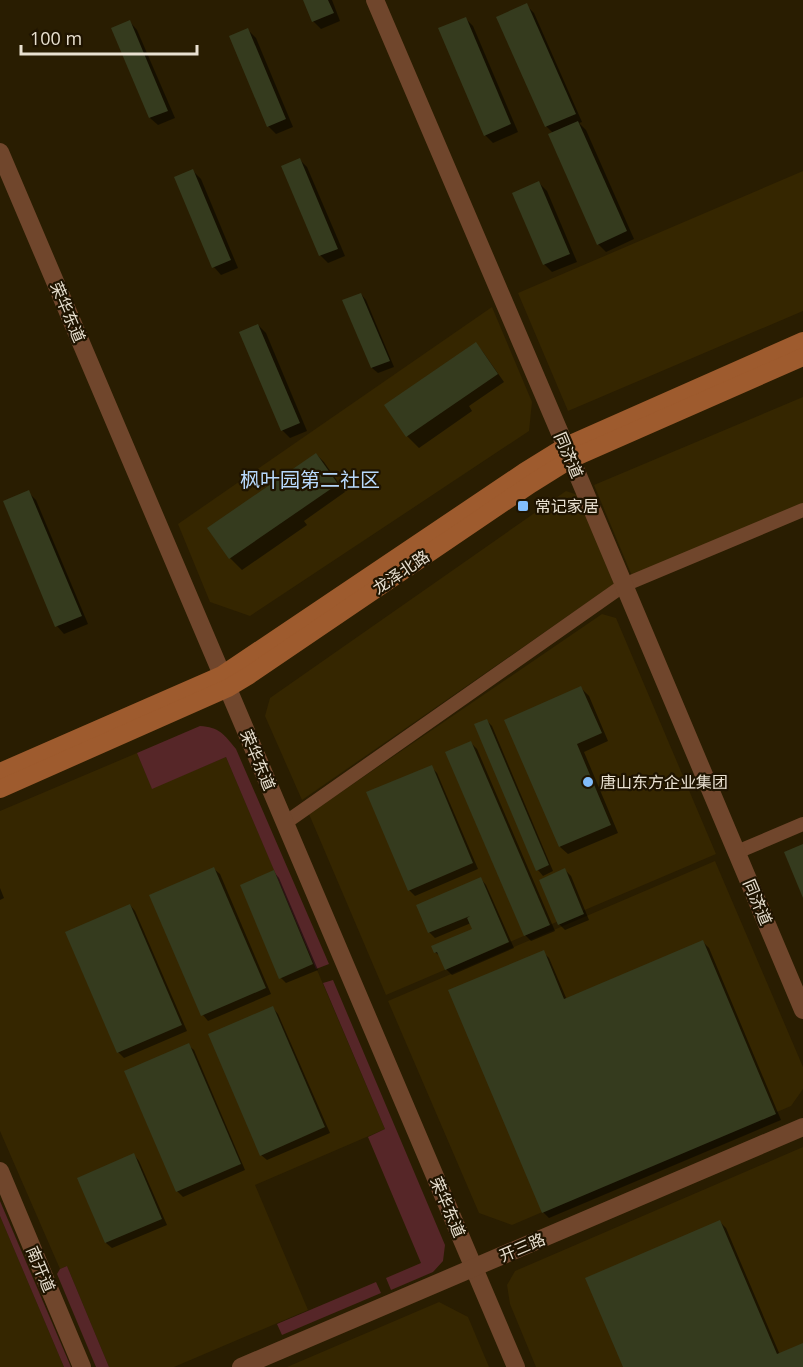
<svg xmlns="http://www.w3.org/2000/svg" width="803" height="1367" viewBox="0 0 803 1367" font-family="'Open Sans','Noto Sans SC',sans-serif">
  <style>
    .built { fill: #352600 }
    .green { fill: #562628 }
    .shadow { fill: #0007 }
    .building { fill: #353b1e }
    .lines { fill: none; stroke-linecap: round; stroke-linejoin: round }
    .minor { stroke: #70462c; stroke-width: 14 }
    .tertiary { stroke: #70462c; stroke-width: 18 }
    .secondary { stroke: #9e5b2e; stroke-width: 18 }
    .poi-dot { fill: #81bcfa; stroke: #1f1400; stroke-width: 2 }
    .labels { text-anchor: middle; stroke-width: 4.5; stroke-linejoin: round; paint-order: stroke }
    .street-label { font-size: 16px; fill: #e9e1d1; stroke: #1f1400 }
    .poi-label { font-size: 16px; fill: #e9e1d1; stroke: #1f1400; text-anchor: start }
    .quarter-label { font-size: 20px; fill: #b7d8fb; stroke: #1f1400 }
  </style>
  <rect width="100%" height="100%" fill="#291d01"/>
  <g class="built">
    <path d="M803 171V311L568 411 518 293Z"/>
    <path d="M492 307 532 402 529 431 250 616 210 602 178 524Z"/>
    <path d="M803 397V504L632 576 594 485Z"/>
    <path d="M566 491 578 495 614 584 302 800 265 716 270 698Z"/>
    <path d="M602 614 616 618 716 854 386 995 309 814Z"/>
    <path d="M137 753 152 788 226 757 385 1129 255 1185 308 1310 174 1367H109L67 1266 60 1269 0 1131V811Z"/>
    <path d="M715 861 803 1067V1089L791 1106 512 1225 479 1213 388 1001Z"/>
    <path d="M803 1147V1367H536L510 1304 507 1285 515 1271Z"/>
    <path d="M0 1216 64 1367H0Z"/>
    <path d="M439 1302 468 1317 489 1367H287Z"/>
  </g>
  <g class="green">
    <path d="M200 726C219 727 224 734 236 749L329 964 316 969 226 757 152 789 137 753Z"/>
    <path d="M333 980 445 1245 443 1261 433 1272 391 1290 386 1278 421 1263 368 1137 385 1129 323 983Z"/>
    <path d="M0 1201 71 1367H64L0 1216Z"/>
    <path d="M67 1266 109 1367H96L57 1274 60 1269Z"/>
    <path d="M376 1282 381 1293 282 1335 277 1324Z"/>
  </g>
  <g class="shadow">
    <path d="M305 0H332L340 21 321 29 313 21Z"/>
    <path d="M526 5 534 13 582 122 579 123 586 130 634 239 606 252 598 244 553 133 546 126Z"/>
    <path d="M465 18 473 26 518 132 493 143 485 135Z"/>
    <path d="M130 22 137 30 175 118 158 125 150 118 113 29Z"/>
    <path d="M248 30 256 38 293 127 276 134 268 126Z"/>
    <path d="M300 160 307 167 345 256 328 263 320 255Z"/>
    <path d="M193 171 201 179 238 268 221 275 214 267Z"/>
    <path d="M539 183 547 191 577 262 552 272 544 264Z"/>
    <path d="M361 294 366 300 394 367 378 373 372 368 344 301Z"/>
    <path d="M258 325 266 333 307 431 290 438 282 430Z"/>
    <path d="M476 344 483 352 504 382 469 406 472 411 419 448 407 436Z"/>
    <path d="M316 454 324 462 345 492 304 521 307 525 242 570 230 558Z"/>
    <path d="M28 492 36 500 88 624 64 634 57 626Z"/>
    <path d="M581 688 589 696 608 741 584 752 618 833 568 854 560 847Z"/>
    <path d="M486 720 492 726 553 871 543 876 538 870Z"/>
    <path d="M471 743 477 749 555 931 531 941 525 935Z"/>
    <path d="M431 767 437 773 478 869 415 896 409 890Z"/>
    <path d="M214 869 220 874 271 994 208 1021 203 1015 151 896Z"/>
    <path d="M565 870 571 876 589 920 565 930 559 924Z"/>
    <path d="M274 872 279 878 318 970 286 983 281 978Z"/>
    <path d="M481 879 486 885 514 948 452 975 446 969 442 958 435 952 474 930 471 923 435 938 429 932Z"/>
    <path d="M0 888 4 898 0 900Z"/>
    <path d="M130 905 135 911 187 1031 124 1058 118 1052Z"/>
    <path d="M703 942 709 948 781 1120 549 1218 543 1212V952L549 958 567 1000Z"/>
    <path d="M273 1008 278 1014 330 1133 267 1160 261 1155Z"/>
    <path d="M188 1045 194 1050 245 1170 183 1197 177 1191Z"/>
    <path d="M134 1155 139 1161 167 1225 112 1248 106 1243 79 1179Z"/>
    <path d="M720 1222 726 1228 780 1355 803 1345V1367H624Z"/>
  </g>
  <g class="building">
    <path d="M303 0H328L334 13 312 22Z"/>
    <path d="M527 3 576 114 545 127 496 17Z"/>
    <path d="M466 17 511 124 484 136 438 28Z"/>
    <path d="M130 20 168 111 149 118 111 28Z"/>
    <path d="M248 28 286 119 267 127 229 36Z"/>
    <path d="M578 121 627 231 597 245 548 134Z"/>
    <path d="M300 158 338 249 319 256 281 166Z"/>
    <path d="M193 169 231 260 212 268 174 177Z"/>
    <path d="M539 181 570 254 543 265 512 193Z"/>
    <path d="M361 293 390 361 371 368 342 300Z"/>
    <path d="M258 324 300 423 281 431 239 332Z"/>
    <path d="M476 342 498 374 406 437 384 405Z"/>
    <path d="M316 453 338 484 229 559 207 528Z"/>
    <path d="M29 490 82 616 55 627 3 501Z"/>
    <path d="M581 686 602 733 577 744 611 825 559 847 504 720Z"/>
    <path d="M487 719 549 865 536 871 474 724Z"/>
    <path d="M471 741 550 925 524 936 445 752Z"/>
    <path d="M432 765 473 863 408 891 366 792Z"/>
    <path d="M803 844V898L784 852Z"/>
    <path d="M214 867 266 988 201 1016 149 895Z"/>
    <path d="M565 868 584 914 558 925 539 880Z"/>
    <path d="M274 870 313 964 279 979 240 885Z"/>
    <path d="M481 877 509 942 445 970 437 952 434 953 431 946 472 929 467 918 470 916 428 933 416 905Z"/>
    <path d="M130 904 182 1025 117 1053 65 932Z"/>
    <path d="M703 940 776 1114 542 1213 448 990 544 950 564 999Z"/>
    <path d="M273 1006 325 1127 260 1156 208 1034Z"/>
    <path d="M189 1043 241 1164 176 1192 124 1071Z"/>
    <path d="M134 1153 162 1219 105 1243 77 1178Z"/>
    <path d="M720 1220 777 1354 803 1343V1367H623L585 1278Z"/>
  </g>
  <g class="lines">
    <g class="minor">
      <path d="M285 823 624 585 803 510"/>
      <path d="M737 852 803 824"/>
    </g>
    <g class="tertiary">
      <path d="M375 0 571 459 803 1010"/>
      <path d="M0 152 516 1367"/>
      <path d="M0 1171 82 1367"/>
      <path d="M241 1367 803 1127"/>
    </g>
    <g class="secondary">
      <path d="M0 772 222 675 524 472 566 446 803 341"/>
      <path d="M0 789 228 688 248 676 531 484 571 459 803 357"/>
    </g>
  </g>
  <g class="poi-dot">
    <rect x="517" y="500" width="12" height="12" rx="3"/>
    <circle cx="588" cy="782" r="6"/>
  </g>
  <g class="labels">
    <g class="street-label">
      <text transform="translate(68 312) rotate(67)" y="6">荣华东道</text>
      <text transform="translate(569 455) rotate(67)" y="6">同济道</text>
      <text transform="translate(401 572) rotate(-34)" y="6">龙泽北路</text>
      <text transform="translate(258 760) rotate(67)" y="6">荣华东道</text>
      <text transform="translate(758 902) rotate(67)" y="6">同济道</text>
      <text transform="translate(448 1207) rotate(67)" y="6">荣华东道</text>
      <text transform="translate(522 1247) rotate(-23)" y="6">开三路</text>
      <text transform="translate(41 1269) rotate(67)" y="6">南开道</text>
    </g>
    <g class="poi-label">
      <text x="535" y="512">常记家居</text>
      <text x="600" y="788">唐山东方企业集团</text>
    </g>
    <g class="quarter-label">
      <text x="310" y="487">枫叶园第二社区</text>
    </g>
  </g>
  <path d="M21 45v9h176v-9" fill="none" stroke="#e9e1d1" stroke-width="3"/>
  <text x="30" y="45" font-size="18" fill="#e9e1d1" stroke="#1f1400" stroke-width="4.5" paint-order="stroke">100 m</text>
</svg>
